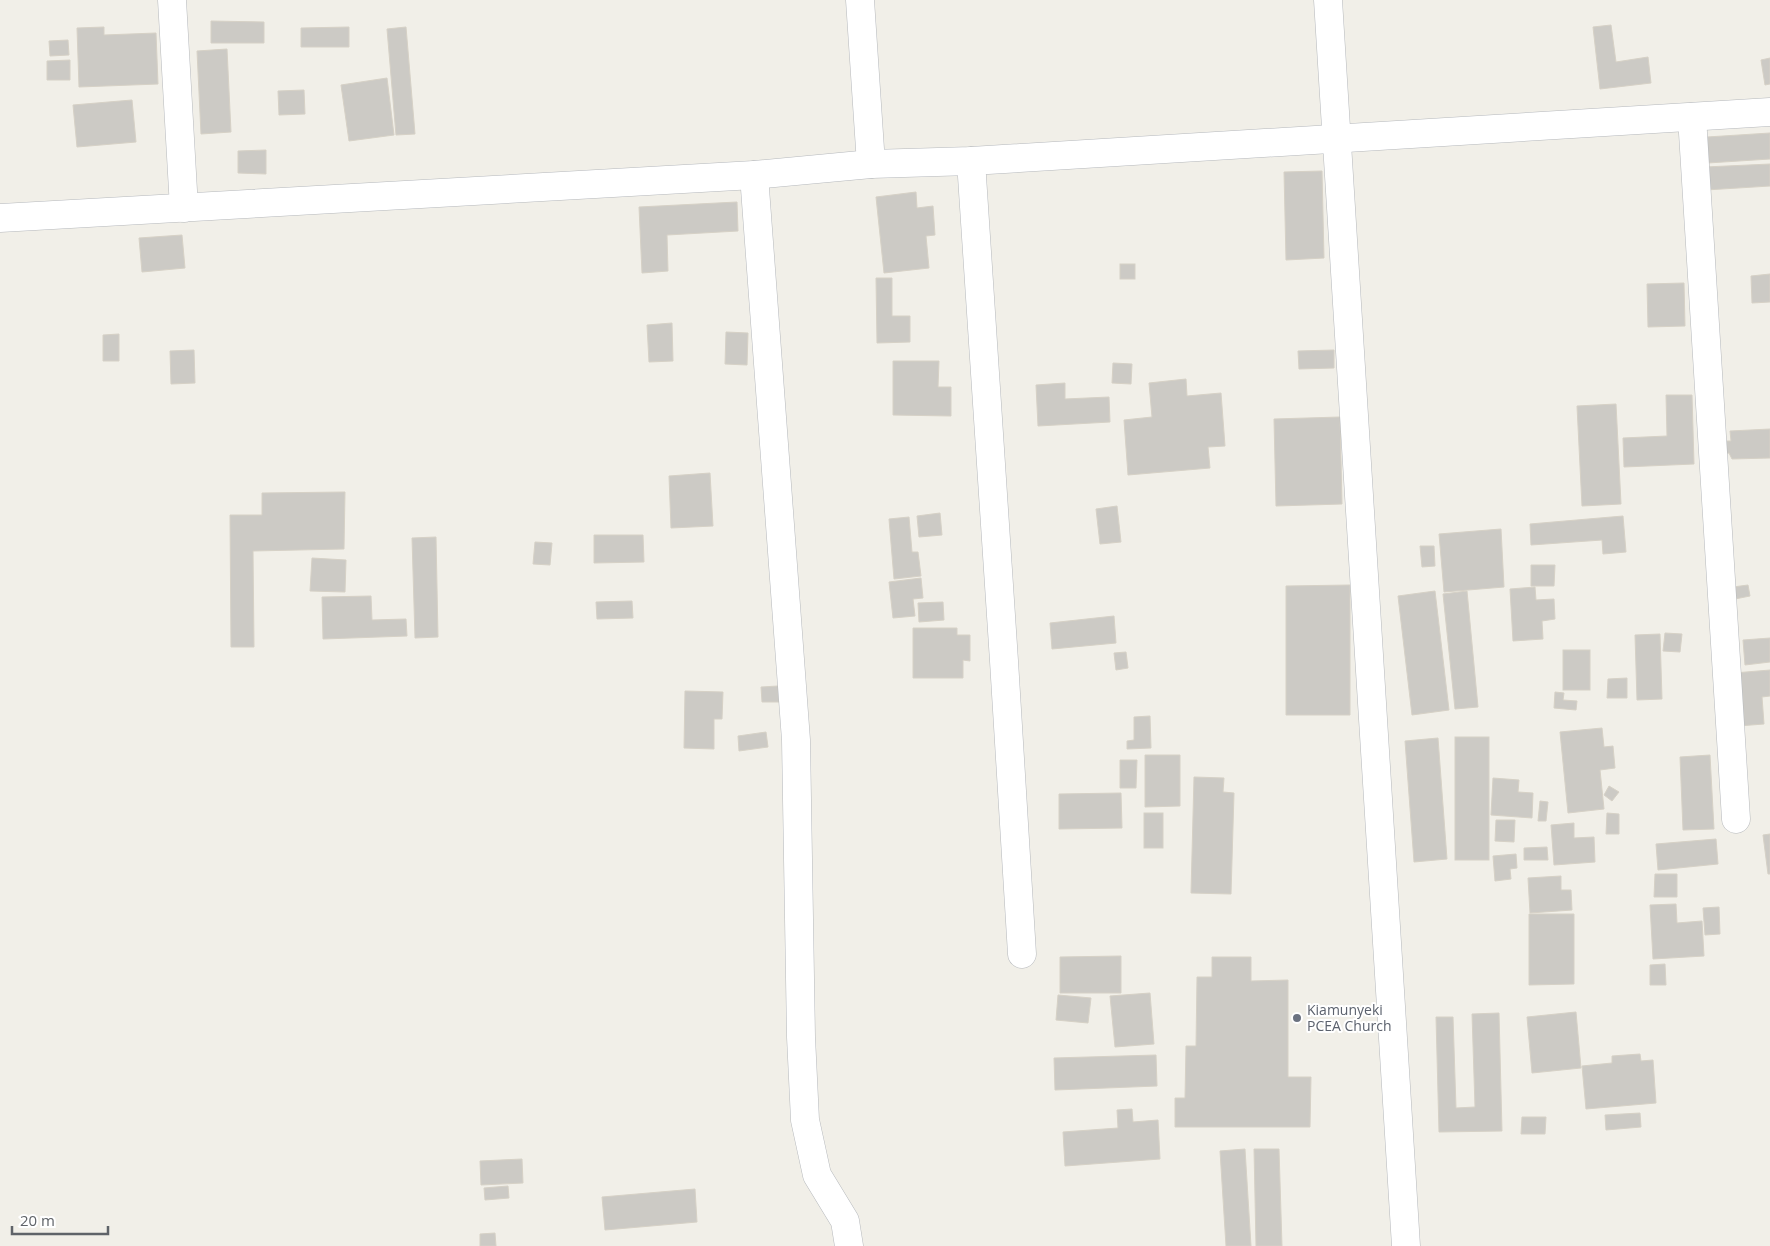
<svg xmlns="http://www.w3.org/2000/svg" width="1770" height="1246" viewBox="0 0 1770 1246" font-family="'Open Sans',sans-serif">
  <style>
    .building { fill: #cccac5; stroke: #d6d1c6 }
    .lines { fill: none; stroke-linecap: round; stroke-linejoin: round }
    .minor-casing { stroke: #b5b8bc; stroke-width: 29 }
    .minor { stroke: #fff; stroke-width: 28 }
    .worship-dot { fill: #6b7280; stroke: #fff; stroke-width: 2 }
    .labels { text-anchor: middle; stroke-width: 4; stroke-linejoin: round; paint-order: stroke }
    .worship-label { font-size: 14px; fill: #5b616d; stroke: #fff; text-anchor: start }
  </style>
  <rect width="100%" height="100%" fill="#f1efe8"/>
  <g class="building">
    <path d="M211 21 264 22V43H211Z"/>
    <path d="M1611 25 1616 62 1648 57 1651 83 1600 89 1593 27Z"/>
    <path d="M104 27V35L156 33 158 84 79 87 77 28Z"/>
    <path d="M349 27V47H301V28Z"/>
    <path d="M406 27 415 134 396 135 387 29Z"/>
    <path d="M68 40 69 55 50 56 49 41Z"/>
    <path d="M227 49 231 132 201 134 197 51Z"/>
    <path d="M1770 58V84L1765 85 1761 60Z"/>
    <path d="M70 60V80H47V61Z"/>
    <path d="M387 78 394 135 349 141 341 85Z"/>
    <path d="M304 90 305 114 279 115 278 91Z"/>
    <path d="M132 100 136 142 77 147 73 105Z"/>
    <path d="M1770 133V159L1708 163 1707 137Z"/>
    <path d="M266 150V174L238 173V151Z"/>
    <path d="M1770 164V186L1706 190 1705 167Z"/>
    <path d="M1322 171 1324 258 1286 260 1284 172Z"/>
    <path d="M916 192 917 208 933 206 935 235 926 236 929 268 884 273 876 197Z"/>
    <path d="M737 202 738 231 667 235 668 271 642 273 639 207Z"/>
    <path d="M182 235 185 268 142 272 139 238Z"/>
    <rect x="1120" y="264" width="15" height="15"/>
    <path d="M1770 274V302L1752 303 1751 276Z"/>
    <path d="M876 278H892V316H910V342L877 343Z"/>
    <path d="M1684 283 1685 326 1648 327 1647 284Z"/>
    <path d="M672 323 673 361 649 362 647 325Z"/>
    <path d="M726 332 748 333 747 365 725 364Z"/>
    <path d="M119 334V361H103V335Z"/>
    <path d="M194 350 195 383 171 384 170 351Z"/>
    <path d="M1334 350V368L1299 369 1298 351Z"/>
    <path d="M893 361H939L938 387H951V416L893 415Z"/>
    <path d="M1113 363 1132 364 1131 384 1112 383Z"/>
    <path d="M1186 379 1187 396 1221 393 1225 446 1208 447 1210 468 1128 475 1124 420 1152 417 1149 383Z"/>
    <path d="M1065 383V399L1109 397 1110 422 1038 426 1036 385Z"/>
    <path d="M1666 395H1692L1694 464 1624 467 1623 438 1667 436Z"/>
    <path d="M1616 404 1621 504 1582 506 1577 406Z"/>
    <path d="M1340 417 1342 504 1276 506 1274 419Z"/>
    <path d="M1770 429V458L1732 459 1729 453 1719 454V441H1731L1730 431Z"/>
    <path d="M710 473 713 526 671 528 669 476Z"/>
    <path d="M345 492 344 549 253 551 254 647H231L230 515H262V493Z"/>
    <path d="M1117 506 1121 542 1100 544 1096 509Z"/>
    <path d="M940 513 942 535 919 537 917 516Z"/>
    <path d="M1623 516 1626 552 1603 554 1602 540 1531 545 1530 524Z"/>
    <path d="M909 517 912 552H918L921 576 894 579 889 519Z"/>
    <path d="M1501 529 1504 587 1444 592 1439 534Z"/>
    <path d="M594 535H643L644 562 594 563Z"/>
    <path d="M436 537 438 637 415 638 412 538Z"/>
    <path d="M535 542 552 543 550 565 533 564Z"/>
    <path d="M1420 546H1434L1435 566 1422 567Z"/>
    <path d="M312 558 346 560 345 592 310 591Z"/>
    <path d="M1531 565H1555L1554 586H1531Z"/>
    <path d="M921 578 923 598 913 599 915 616 893 618 889 582Z"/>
    <path d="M1350 585V715H1286V586Z"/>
    <path d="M1748 585 1750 596 1735 599 1733 587Z"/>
    <path d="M1535 587 1536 600 1554 599 1555 619 1542 621 1543 639 1513 641 1510 589Z"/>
    <path d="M1435 591 1449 710 1412 715 1398 596Z"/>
    <path d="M1467 591 1478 707 1455 709 1443 594Z"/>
    <path d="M371 596 372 620 406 619 407 636 323 639 322 597Z"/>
    <path d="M632 601 633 618 597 619 596 602Z"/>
    <path d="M943 602 944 620 919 622 918 603Z"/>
    <path d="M1114 616 1116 643 1052 649 1050 623Z"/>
    <path d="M913 628H957V635H970V661L963 660V678H913Z"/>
    <path d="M1665 633 1682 634 1680 652 1663 651Z"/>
    <path d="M1660 634 1662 699 1637 700 1635 635Z"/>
    <path d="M1770 638V662L1745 665 1743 640Z"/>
    <rect x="1563" y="650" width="27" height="40"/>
    <path d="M1126 652 1128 668 1116 670 1114 653Z"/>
    <path d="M1770 670V696L1762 697 1764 724 1738 726 1734 673Z"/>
    <path d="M1627 678V698H1607L1608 679Z"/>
    <path d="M778 686 779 702H762L761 687Z"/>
    <path d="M685 691 723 692 722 719H714V749L684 748Z"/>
    <path d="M1555 692 1564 693 1563 700 1577 701 1576 710 1554 708Z"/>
    <path d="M1150 716 1151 748 1127 749V741L1134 740V717Z"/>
    <path d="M1602 728 1604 747 1613 746 1615 768 1600 770 1604 809 1568 813 1560 732Z"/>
    <path d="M766 732 768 747 739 751 738 736Z"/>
    <rect x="1455" y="737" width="34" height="123"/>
    <path d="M1438 738 1447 859 1414 862 1405 741Z"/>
    <path d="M1145 755H1180V806L1145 807Z"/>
    <path d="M1710 755 1714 829 1683 830 1680 757Z"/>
    <path d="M1120 760H1137L1136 788H1120Z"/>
    <path d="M1194 777 1224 778 1223 792 1234 793 1231 894 1191 893Z"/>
    <path d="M1493 778 1519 780 1518 792 1533 793 1532 818 1491 815Z"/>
    <path d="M1609 786 1619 792 1612 801 1604 795Z"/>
    <path d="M1121 793 1122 828 1059 829V794Z"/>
    <path d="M1540 801 1548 802 1546 821H1538Z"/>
    <rect x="1144" y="813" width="19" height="35"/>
    <path d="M1607 813 1619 814V834H1606Z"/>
    <path d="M1496 820H1515L1514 842 1495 841Z"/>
    <path d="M1574 823V838L1594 837 1595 862 1554 865 1551 825Z"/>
    <path d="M1770 834V874H1768L1763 835Z"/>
    <path d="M1716 839 1718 864 1658 870 1656 844Z"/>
    <path d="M1547 847 1548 860H1524V848Z"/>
    <path d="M1516 854 1517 868 1510 869 1511 879 1495 881 1493 856Z"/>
    <path d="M1655 874H1677V897H1654Z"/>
    <path d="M1561 876V890H1571L1572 910 1530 913 1528 878Z"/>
    <path d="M1676 904 1677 923 1702 921 1704 956 1653 959 1650 905Z"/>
    <path d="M1719 907 1720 934 1705 935 1703 908Z"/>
    <path d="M1529 914H1574V984L1529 985Z"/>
    <path d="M1121 956V993H1060V957Z"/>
    <path d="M1212 957H1251V981L1288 980V1077H1311L1310 1127H1175V1098H1185L1186 1046H1196L1197 977H1212Z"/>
    <path d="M1665 964 1666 985H1650V965Z"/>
    <path d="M1150 993 1154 1044 1115 1047 1110 996Z"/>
    <path d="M1058 995 1091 998 1088 1023 1056 1020Z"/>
    <path d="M1576 1012 1581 1068 1532 1073 1527 1017Z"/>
    <path d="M1499 1013 1502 1131 1439 1132 1436 1017H1453L1456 1108 1475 1107 1472 1014Z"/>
    <path d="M1640 1054 1641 1061 1653 1060 1656 1103 1586 1109 1582 1066 1612 1063V1056Z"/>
    <path d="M1156 1055 1157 1086 1055 1090 1054 1058Z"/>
    <path d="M1132 1109 1133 1122 1158 1120 1160 1159 1065 1166 1063 1132 1118 1128 1117 1110Z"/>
    <path d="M1640 1113 1641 1127 1606 1130 1605 1115Z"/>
    <path d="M1522 1117H1546L1545 1134H1521Z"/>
    <path d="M1245 1149 1251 1246H1226L1220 1151Z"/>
    <path d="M1254 1149H1279L1282 1246H1256Z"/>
    <path d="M522 1159 523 1183 481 1185 480 1161Z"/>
    <path d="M508 1186 509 1198 485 1200 484 1188Z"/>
    <path d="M695 1189 697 1222 605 1230 602 1197Z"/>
    <path d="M495 1233 496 1246H480V1234Z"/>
  </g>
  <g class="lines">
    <defs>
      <g id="minor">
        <path d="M172 0 184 208"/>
        <path d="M860 0 871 164"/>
        <path d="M1328 0 1406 1246"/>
        <path d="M1692 117 1736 819"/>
        <path d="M971 161 1004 661 1022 954"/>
        <path d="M754 175 796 740 801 1037 805 1120 817 1175 845 1221 849 1246"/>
        <path d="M0 218 754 175 871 164 971 161 1770 112"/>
      </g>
    </defs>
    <use href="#minor" class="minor-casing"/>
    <use href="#minor" class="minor"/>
  </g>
  <circle class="worship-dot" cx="1297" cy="1018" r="5"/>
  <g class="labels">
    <g class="worship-label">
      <text x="1307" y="1015">Kiamunyeki<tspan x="1307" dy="16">PCEA Church</tspan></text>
    </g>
  </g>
  <path d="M12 1226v8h96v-8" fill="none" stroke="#5f6368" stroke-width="2.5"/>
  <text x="20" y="1226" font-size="15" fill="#5f6368" stroke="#ffffff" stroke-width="4" paint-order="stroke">20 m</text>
</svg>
